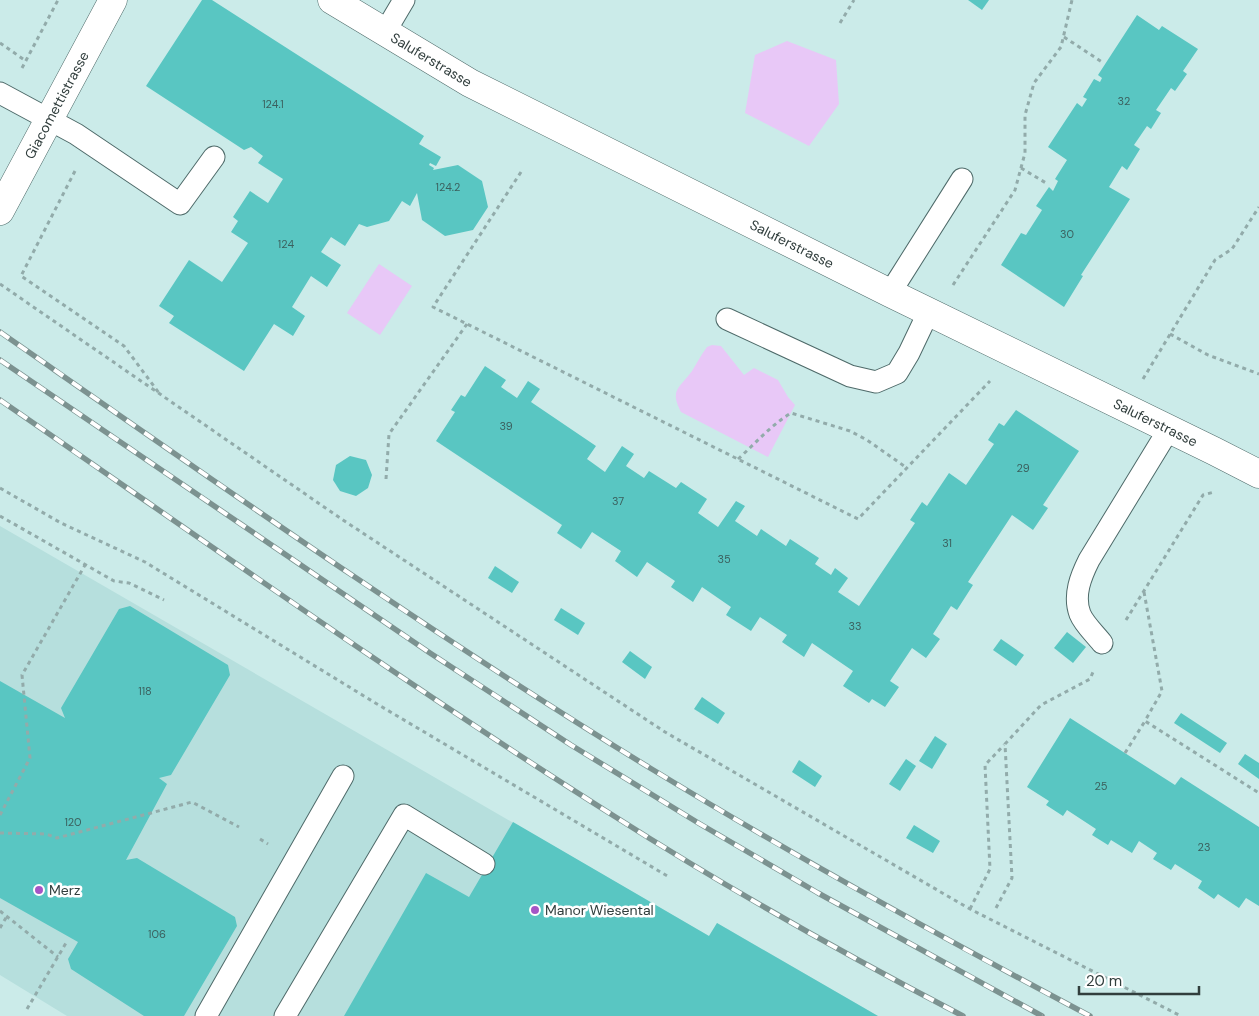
<svg xmlns="http://www.w3.org/2000/svg" width="1259" height="1016" viewBox="0 0 1259 1016" font-family="'DM Sans',sans-serif">
  <style>
    .built { fill: #b6dfdd }
    .green { fill: #e8c8f7 }
    .building { fill: #59c6c2 }
    .lines { fill: none; stroke-linecap: round; stroke-linejoin: round }
    .lane-casing { stroke: #4e6a69; stroke-width: 23 }
    .street-casing { stroke: #4e6a69; stroke-width: 29 }
    .path { stroke: #92abaa; stroke-width: 3; stroke-dasharray: 4 4; stroke-linecap: butt }
    .lane { stroke: #fff; stroke-width: 21 }
    .street { stroke: #fff; stroke-width: 28 }
    .rail-casing { stroke: #7c9290; stroke-width: 5.5 }
    .rail { stroke: #fff; stroke-width: 4; stroke-dasharray: 11; stroke-linecap: butt }
    .poi-dot { fill: #a555c6; stroke: #fff; stroke-width: 2 }
    .labels { text-anchor: middle; stroke-width: 5; stroke-linejoin: round; paint-order: stroke }
    .number-label { font-size: 11px; fill: #3b605e }
    .street-label { font-size: 14px; fill: #313e3d; stroke: #fff }
    .poi-label { font-size: 14px; fill: #313e3d; stroke: #fff; text-anchor: start }
  </style>
  <rect width="100%" height="100%" fill="#cbebe9"/>
  <path class="built" d="M0 526 709 936 717 923 878 1016H67L0 975Z"/>
  <g class="green">
    <path d="M787 41 836 60 839 104 809 146 745 113 755 55Z"/>
    <path d="M379 264 412 286 380 335 347 313Z"/>
    <path d="M712 345 721 346 744 375 754 368 778 380 788 397 795 405 768 457 681 412C669 389 680 388 692 371 697 363 701 355 707 347Z"/>
  </g>
  <g class="building">
    <path d="M202 0H212L424 136 419 144 441 157 436 166 430 163 429 165 434 168 433 170 458 165 482 181 488 207 473 230 445 236 422 220 417 193 410 206 402 201 389 221 367 227 359 224 345 246 331 237 321 252 341 265 327 287 311 276 292 307 305 316 293 336 274 324 244 371 169 323 174 316 159 306 189 260 222 282 248 243 231 232 238 221 233 217 250 191 268 203 283 179 258 163 263 156 251 147 244 150 146 86Z"/>
    <path d="M968 0H989L982 10Z"/>
    <path d="M1137 15 1159 30 1162 26 1198 49 1183 71 1187 74 1175 91 1171 88 1156 110 1161 113 1151 129 1147 126 1134 145 1140 149 1127 170 1122 166 1109 187 1130 199 1081 275 1083 276 1064 307 1001 265 1021 233 1026 235 1042 210 1036 206 1049 187 1053 191 1058 181 1055 179 1067 160 1048 147 1077 103 1082 107 1087 99 1083 97 1094 79 1100 82 1102 78 1098 75Z"/>
    <path d="M485 366 506 380 501 387 517 398 528 381 540 389 531 402 596 446 587 459 605 472 622 446 634 454 626 466 644 478 649 471 676 488 681 482 707 499 698 513 718 527 736 501 745 506 735 521 757 536 761 529 786 546 790 539 819 558 815 564 831 575 835 568 848 578 838 592 859 606 915 523 910 520 922 502 927 506 949 473 966 485 994 444 988 440 999 423 1004 426 1016 410 1079 451 1043 505 1048 508 1033 530 1012 515 968 582 973 585 957 610 951 606 933 634 940 639 926 658 912 648 890 681 899 687 885 707 872 699 869 703 843 686 853 671 812 643 804 657 782 642 787 635 760 617 751 631 726 615 731 607 702 587 693 602 671 587 675 581 647 562 637 577 615 561 621 551 592 532 581 549 557 533 562 525 436 441 455 412 451 410 461 395 465 397Z"/>
    <path d="M350 456 366 460 372 475 368 488 356 496 340 491 333 480 336 465Z"/>
    <path d="M495 566 519 582 512 593 488 578Z"/>
    <path d="M130 606 228 665 230 675 171 775 159 778 167 784 126 860 137 858 235 917 237 926 184 1016H144L71 969 68 959 78 942 0 898V681L65 718 61 708 119 609Z"/>
    <path d="M561 608 585 623 578 635 554 620Z"/>
    <path d="M1067 632 1086 647 1073 663 1054 648Z"/>
    <path d="M1001 639 1024 655 1016 666 993 650Z"/>
    <path d="M630 651 652 667 645 679 622 662Z"/>
    <path d="M702 697 725 713 718 724 694 709Z"/>
    <path d="M1181 713 1227 743 1220 753 1174 723Z"/>
    <path d="M1070 718 1175 785 1181 777 1259 827V906L1246 898 1239 908 1218 894 1214 899 1198 888 1202 881 1175 864 1171 870 1153 859 1157 853 1139 841 1132 853 1111 840 1108 845 1092 835 1096 829 1067 810 1063 816 1046 805 1049 801 1027 787Z"/>
    <path d="M935 736 947 744 932 769 919 761Z"/>
    <path d="M1245 754 1259 763V779L1238 764Z"/>
    <path d="M906 759 916 766 900 791 889 784Z"/>
    <path d="M799 760 822 776 815 787 792 772Z"/>
    <path d="M513 822 709 936 717 923 878 1016H344L426 873 469 897Z"/>
    <path d="M914 825 940 841 933 853 906 838Z"/>
  </g>
  <g class="lines">
    <defs>
      <g id="lane">
        <path d="M385 32 404 0"/>
        <path d="M0 93 76 134 180 204 214 157"/>
        <path d="M890 293 962 179"/>
        <path d="M727 319 850 376 876 382 897 373 909 353 929 311"/>
        <path d="M1102 643C1095 634 1084 624 1080 614 1073 595 1081 576 1089 560L1169 429"/>
        <path d="M206 1016 343 776"/>
        <path d="M285 1016 404 815 484 864"/>
      </g>
      <g id="street">
        <path id="s1" d="M332 0 470 83 890 293 1214 451 1259 474"/>
        <path id="s2" d="M0 211 113 0"/>
      </g>
    </defs>
    <use href="#lane" class="lane-casing"/>
    <use href="#street" class="street-casing"/>
    <g class="path">
      <path d="M840 23 854 0"/>
      <path d="M1064 37 1102 62"/>
      <path d="M0 43 26 61"/>
      <path d="M22 68 58 0"/>
      <path d="M1021 168 1046 183"/>
      <path d="M75 171 21 276 124 346 159 393"/>
      <path d="M521 172 433 307 858 519 990 381"/>
      <path d="M0 284 343 520 665 732 970 909 1181 1016"/>
      <path d="M953 285 1015 190 1025 153V115L1034 83 1061 47 1072 0"/>
      <path d="M1170 334 1208 355 1259 374"/>
      <path d="M1143 379 1215 260 1232 249 1259 207"/>
      <path d="M738 459C756 443 771 425 791 413L850 431 867 440 907 468"/>
      <path d="M386 479 389 434 467 324"/>
      <path d="M0 488 61 523 145 562 377 704 669 877"/>
      <path d="M0 516 114 581 129 583 164 600"/>
      <path d="M1144 592 1162 691 1145 721 1259 793"/>
      <path d="M1126 620 1203 495 1214 492"/>
      <path d="M1125 753 1145 721"/>
      <path d="M0 815 30 758 22 675 85 565"/>
      <path d="M0 833 46 834 57 838 192 802 239 827"/>
      <path d="M260 839 268 844"/>
      <path d="M996 908 1012 878 1005 744 1041 705 1090 679 1093 672"/>
      <path d="M970 909 990 869 985 765 1004 745"/>
      <path d="M0 911 58 957"/>
      <path d="M0 928 7 916"/>
      <path d="M27 1009 66 943"/>
    </g>
    <use href="#lane" class="lane"/>
    <use href="#street" class="street"/>
    <defs>
      <g id="rail">
        <path d="M0 332C214 481 428 632 650 768 794 856 941 937 1090 1016"/>
        <path d="M0 360 430 653 571 745 700 824 818 893 1042 1016"/>
        <path d="M0 400C203 540 405 684 614 816 727 888 844 954 963 1016"/>
      </g>
    </defs>
    <use href="#rail" class="rail-casing"/>
    <use href="#rail" class="rail"/>
  </g>
  <g class="poi-dot">
    <circle cx="39" cy="890" r="5"/>
    <circle cx="535" cy="910" r="5"/>
  </g>
  <g class="labels">
    <g class="number-label">
      <text x="1124" y="105">32</text>
      <text x="273" y="108">124.1</text>
      <text x="448" y="191">124.2</text>
      <text x="1067" y="238">30</text>
      <text x="286" y="248">124</text>
      <text x="506" y="430">39</text>
      <text x="1023" y="472">29</text>
      <text x="618" y="505">37</text>
      <text x="947" y="547">31</text>
      <text x="724" y="563">35</text>
      <text x="855" y="630">33</text>
      <text x="145" y="695">118</text>
      <text x="1101" y="790">25</text>
      <text x="73" y="826">120</text>
      <text x="1204" y="851">23</text>
      <text x="157" y="938">106</text>
    </g>
    <g class="street-label">
      <text dy="5" stroke="none"><textPath href="#s1" startOffset="116">Saluferstrasse</textPath></text>
      <text dy="5" stroke="none"><textPath href="#s2" startOffset="120">Giacomettistrasse</textPath></text>
      <text dy="5" stroke="none"><textPath href="#s1" startOffset="521">Saluferstrasse</textPath></text>
      <text dy="5" stroke="none"><textPath href="#s1" startOffset="926">Saluferstrasse</textPath></text>
    </g>
    <g class="poi-label">
      <text x="49" y="895">Merz</text>
      <text x="545" y="915">Manor Wiesental</text>
    </g>
  </g>
  <path d="M1079 986v8h120v-8" fill="none" stroke="#313e3d" stroke-width="2.5"/>
  <text x="1086" y="986" font-size="15" fill="#313e3d" stroke="#ffffff" stroke-width="4" paint-order="stroke">20 m</text>
</svg>
